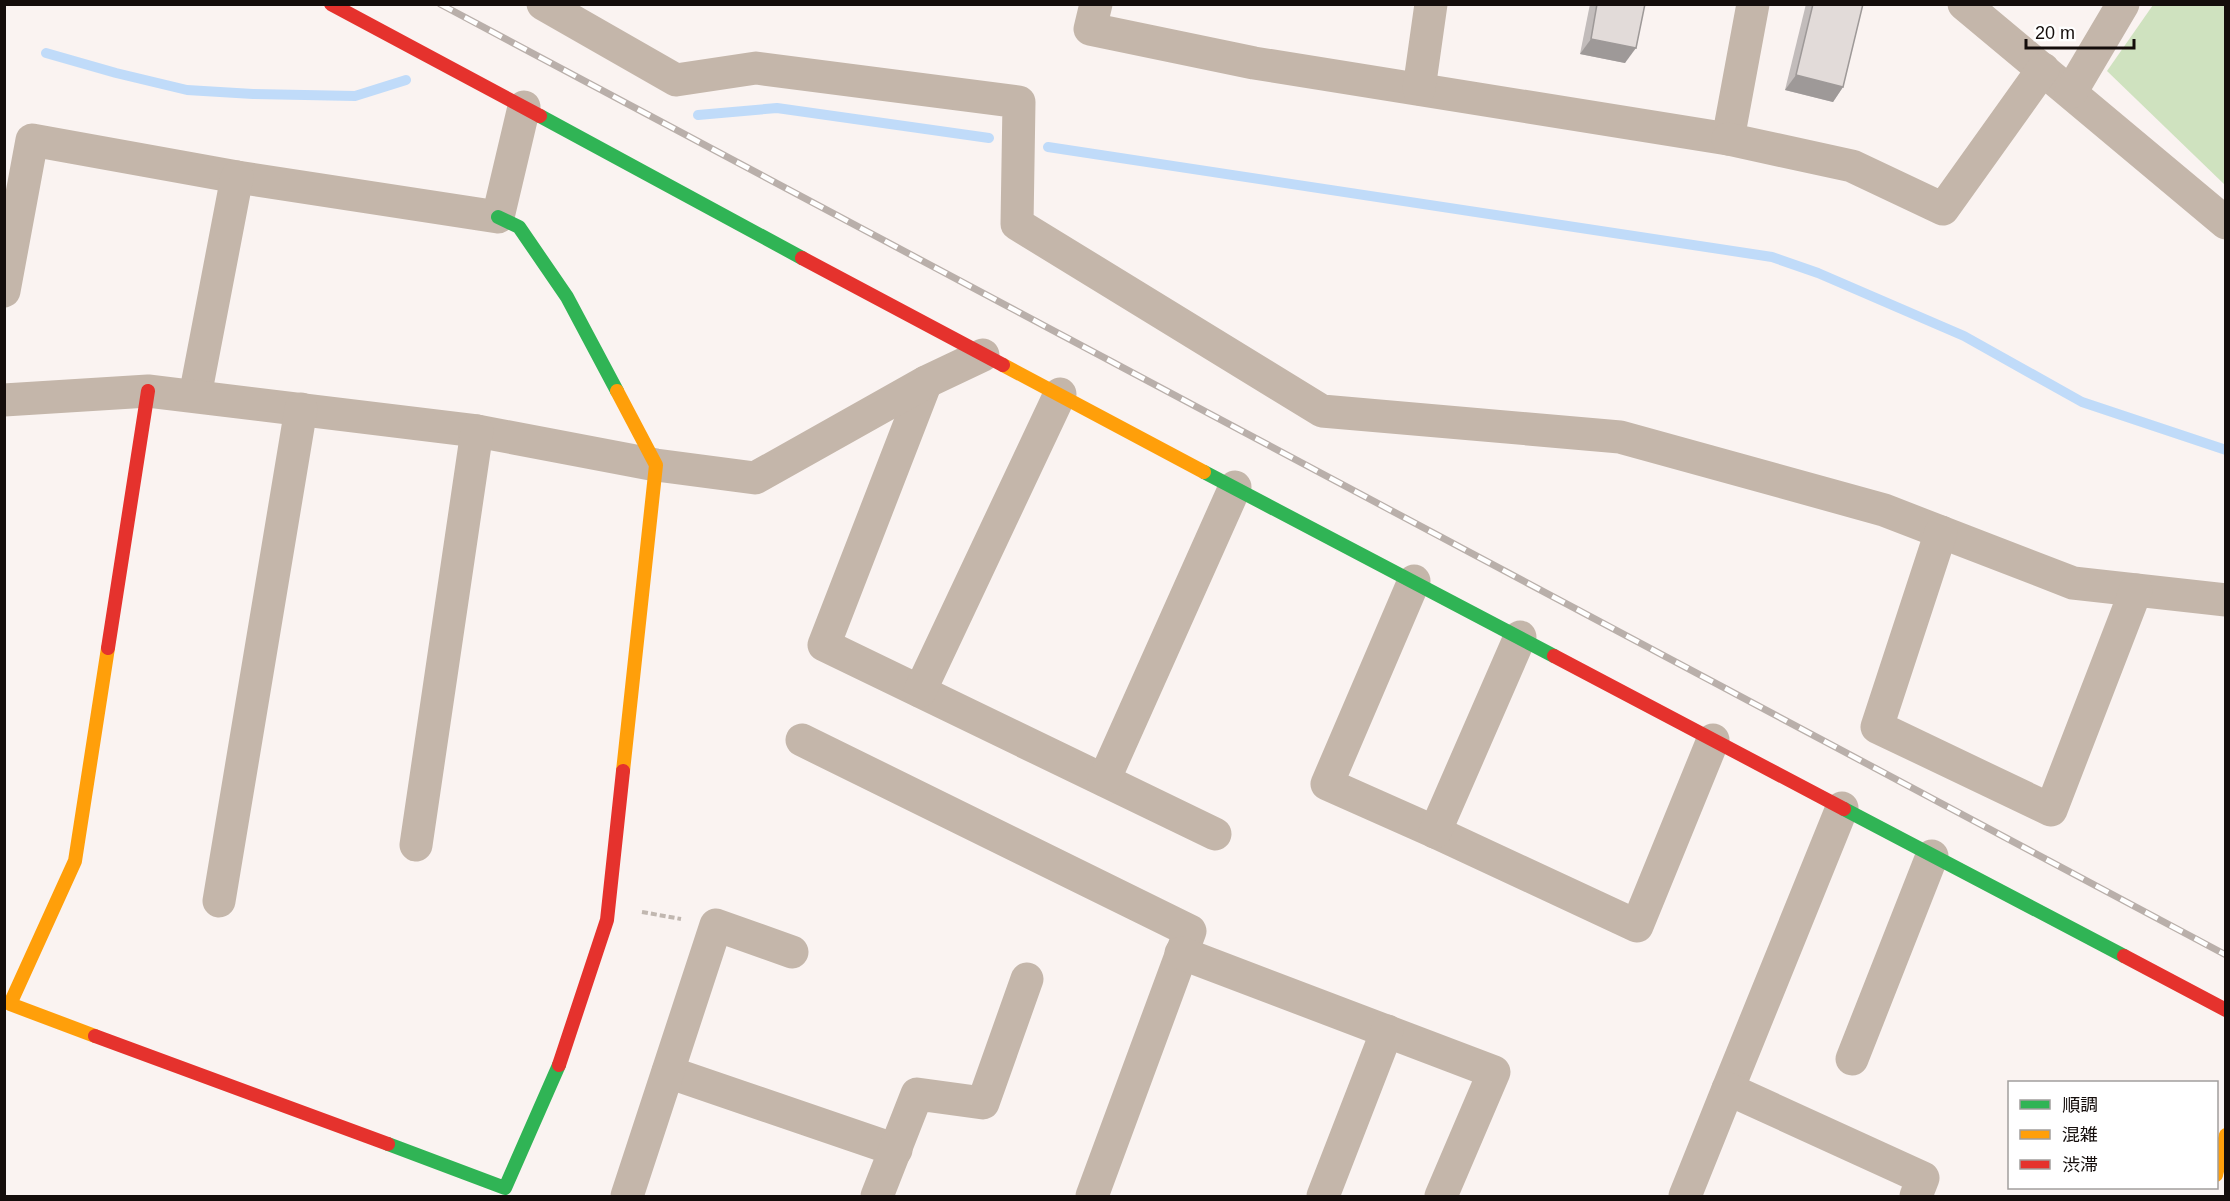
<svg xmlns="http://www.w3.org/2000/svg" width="2230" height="1201" viewBox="0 0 2230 1201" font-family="Arial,'Noto Sans JP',sans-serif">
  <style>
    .green { fill: #cfe2bf }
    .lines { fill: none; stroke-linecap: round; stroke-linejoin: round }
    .stream { stroke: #c0dbf9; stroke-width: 10 }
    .path { stroke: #c1b7b0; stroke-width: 4; stroke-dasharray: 6 3; stroke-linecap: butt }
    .street { stroke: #c4b6aa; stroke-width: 33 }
    .fast { stroke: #30b455; stroke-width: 14 }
    .slow { stroke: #ff9f0a; stroke-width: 14 }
    .jam { stroke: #e5322d; stroke-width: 14 }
    .rail-casing { stroke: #b9afaa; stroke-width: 7 }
    .rail { stroke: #fff; stroke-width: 4.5; stroke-dasharray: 14; stroke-linecap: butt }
    .wall { fill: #c2bcbb }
    .shaded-wall { fill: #9e9998 }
    .building { fill: #e2dbd9; stroke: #9e9998; stroke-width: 1.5 }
  </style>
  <rect width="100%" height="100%" fill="#faf3f1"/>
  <path class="green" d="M2153 5H2225V185L2107 71Z"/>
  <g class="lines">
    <g class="stream">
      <path d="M46 53 116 73 187 90 253 94 355 96 406 80"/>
      <path d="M698 115 777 108 989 138"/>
      <path d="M1048 147 1772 257 1818 273 1964 336 2082 402 2226 450"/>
    </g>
    <path class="path" d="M642 912 681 919"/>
    <g class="street">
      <path d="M543 4 676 80 756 68 1019 102 1017 224 1322 411 1620 437 1884 510 2073 583 2226 600"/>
      <path d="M1096 4 1090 29 1254 63 1728 139 1753 4"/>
      <path d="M1964 4 2226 223"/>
      <path d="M1419 89 1431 4"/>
      <path d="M2071 92 2123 4"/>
      <path d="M1728 139 1852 166 1943 209 2043 69"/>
      <path d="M4 291 32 140 237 177 498 217 524 107"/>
      <path d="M926 382 824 645 1215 834"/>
      <path d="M195 396 237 177"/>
      <path d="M4 400 148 391 477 431 656 465 755 478 926 382 983 355"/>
      <path d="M1941 532 1877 727 2051 810 2136 590"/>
      <path d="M1414 581 1327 784 1435 832 1637 926 1713 740"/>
      <path d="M920 691 1060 394"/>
      <path d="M802 740 1190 931 1092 1196"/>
      <path d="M1104 780 1235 487"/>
      <path d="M1435 832 1520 637"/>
      <path d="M416 845 477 431"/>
      <path d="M219 901 301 409"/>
      <path d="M1181 953 1494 1072 1441 1196"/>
      <path d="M1852 1059 1932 856"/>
      <path d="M668 1072 896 1150"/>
      <path d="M1728 1089 1842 808"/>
      <path d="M627 1196 716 925 792 952"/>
      <path d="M877 1196 917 1094 983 1103 1027 979"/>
      <path d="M1323 1196 1387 1031"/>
      <path d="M1685 1196 1728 1089 1923 1178 1916 1196"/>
    </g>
    <g class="fast">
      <path d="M540 116 802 258"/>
      <path d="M498 217 519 227 567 297 617 391"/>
      <path d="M1204 472 1554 656"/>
      <path d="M1844 809 2124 956"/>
      <path d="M388 1144 505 1188 559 1065"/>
    </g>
    <g class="slow">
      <path d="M1003 365 1204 472"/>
      <path d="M617 391 656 465 623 771"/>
      <path d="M95 1036 10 1004 75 861 108 648"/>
      <path d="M2216 1175 2226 1135"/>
    </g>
    <g class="jam">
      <path d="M331 4 540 116"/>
      <path d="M802 258 1003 365"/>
      <path d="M108 648 148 391"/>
      <path d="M1554 656 1844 809"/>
      <path d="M2124 956 2226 1010"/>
      <path d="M95 1036 388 1144"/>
      <path d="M559 1065 607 920 623 771"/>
    </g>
    <defs>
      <path id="rail" d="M440 4 2226 955"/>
    </defs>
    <use href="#rail" class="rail-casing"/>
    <use href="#rail" class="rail"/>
  </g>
  <g class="wall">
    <path d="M1590 4H1645L1625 63 1580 54Z"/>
    <path d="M1806 4H1863L1843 87 1833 102 1785 90Z"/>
  </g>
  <g class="shaded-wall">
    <path d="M1591 39 1636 48 1625 63 1580 54Z"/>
    <path d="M1796 75 1843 87 1833 102 1785 90Z"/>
  </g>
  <g class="building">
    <path d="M1597 4H1645L1636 48 1591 39Z"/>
    <path d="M1813 4H1863L1843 87 1796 75Z"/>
  </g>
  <rect width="2230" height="1201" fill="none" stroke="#140d0b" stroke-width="12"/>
  <rect x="2008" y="1081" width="210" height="108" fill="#ffffff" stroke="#a19e9d" stroke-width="1.5"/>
  <rect x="2020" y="1100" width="30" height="9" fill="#30b455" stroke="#a19e9d" stroke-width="1.5"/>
  <text x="2062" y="1111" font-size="18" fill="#140d0b">順調</text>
  <rect x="2020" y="1130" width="30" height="9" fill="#ff9f0a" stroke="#a19e9d" stroke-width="1.5"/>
  <text x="2062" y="1141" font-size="18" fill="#140d0b">混雑</text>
  <rect x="2020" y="1160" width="30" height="9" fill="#e5322d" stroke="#a19e9d" stroke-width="1.5"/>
  <text x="2062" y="1171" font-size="18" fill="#140d0b">渋滞</text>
  <path d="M2026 39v9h108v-9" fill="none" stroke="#140d0b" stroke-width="3"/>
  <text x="2035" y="39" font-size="18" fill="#140d0b" stroke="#ffffff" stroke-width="4.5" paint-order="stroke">20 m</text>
</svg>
